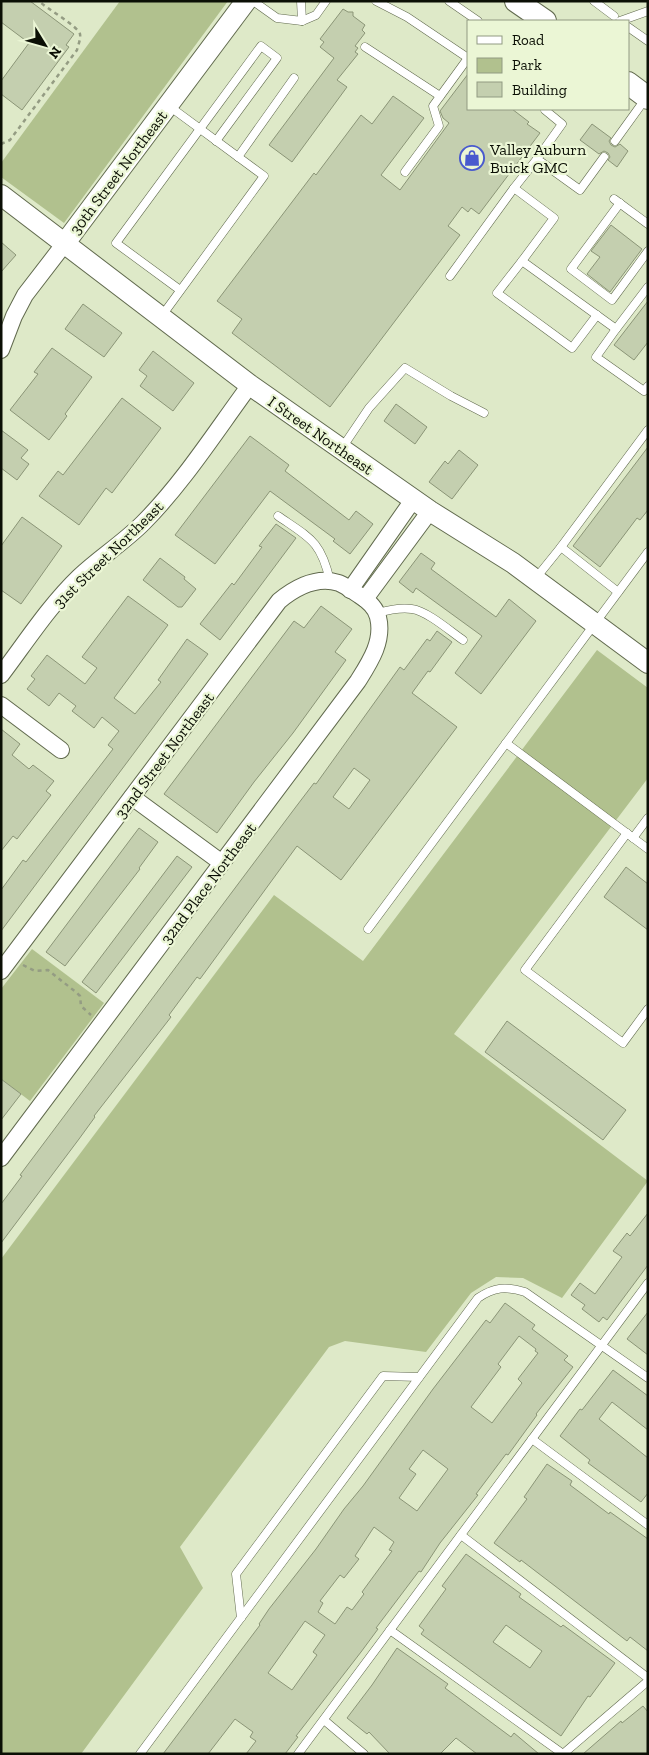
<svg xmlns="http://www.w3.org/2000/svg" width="649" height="1755" viewBox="0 0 649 1755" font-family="'Zilla Slab',serif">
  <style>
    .green { fill: #b1c18e }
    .building { fill: #c4cfaf; stroke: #8b9577; fill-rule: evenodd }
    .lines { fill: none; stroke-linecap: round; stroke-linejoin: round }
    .service-casing { stroke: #616a4e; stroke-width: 9 }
    .minor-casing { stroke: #616a4e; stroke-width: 18 }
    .tertiary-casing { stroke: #616a4e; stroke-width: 22 }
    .secondary-casing { stroke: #616a4e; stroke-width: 24 }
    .path { stroke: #949c83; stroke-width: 2.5; stroke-dasharray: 4 4; stroke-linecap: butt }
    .service { stroke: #fff; stroke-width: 8 }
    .minor { stroke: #fff; stroke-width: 16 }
    .tertiary { stroke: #fff; stroke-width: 20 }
    .secondary { stroke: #fff; stroke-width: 22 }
    .labels { text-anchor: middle; stroke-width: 4.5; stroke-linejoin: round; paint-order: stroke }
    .poi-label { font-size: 16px; fill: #0b0f05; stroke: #ebf6d5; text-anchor: start }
    .street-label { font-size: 16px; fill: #0b0f05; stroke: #ebf6d5 }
  </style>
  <rect width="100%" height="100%" fill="#dee9c8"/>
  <g class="green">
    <path d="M120 1H228L64 223 1 177V163Z"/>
    <path d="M597 650 648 688V778L454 1034 648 1181 562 1298 523 1278 496 1277 471 1293 426 1352 345 1341 329 1347 180 1547 203 1588 81 1754H1V1259L274 895 363 961Z"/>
    <path d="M32 949 104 1003 30 1101 1 1079V989Z"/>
  </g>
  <g class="building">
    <path d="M1 1H30L74 34 66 45 69 47 22 110 1 94V81L29 43 1 22Z"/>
    <path d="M343 9 348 12H353V16L365 25 362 30 365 33 355 46 358 48 355 52 358 54 337 80 347 87 292 162 269 145 334 58 320 47 324 42 320 39Z"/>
    <path d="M468 74V109H512L529 122 527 124 540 133 479 214 471 208 468 212 462 207 448 226 460 235 330 407 232 333 242 319 217 301 314 173 316 175 361 115 372 124 393 96 424 118 381 175 400 190 449 123 443 118 440 111Z"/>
    <path d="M592 124 611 138 609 141 611 145 615 147 620 144 628 151 617 167 608 160 610 157 608 153 604 151 599 154 580 140Z"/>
    <path d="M611 225 642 249 610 292 587 274 600 257 591 251Z"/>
    <path d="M1 242 16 255 1 272Z"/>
    <path d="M648 301V342L634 360 614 345Z"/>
    <path d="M83 304 122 333 104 357 65 329Z"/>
    <path d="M52 348 92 377 65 414 67 416 49 440 10 410 38 374 34 372Z"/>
    <path d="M153 351 194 383 173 411 140 386 147 376 139 370Z"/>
    <path d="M122 398 161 428 112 493 106 488 79 525 39 496 58 471 63 475Z"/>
    <path d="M396 404 427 427 415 444 384 421Z"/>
    <path d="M1 430 28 450 21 458 29 464 17 480 1 468Z"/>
    <path d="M250 436 289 465 285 471 349 520 356 511 373 524 350 554 333 541 335 539 270 491 215 564 175 535Z"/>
    <path d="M648 447V510L640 520 637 518 600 567 573 546Z"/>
    <path d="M459 450 478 465 452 499 429 482 445 461 448 464Z"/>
    <path d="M22 517 62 546 21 604 1 590V546Z"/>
    <path d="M276 524 296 538 220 640 200 624 232 583 234 585 262 547 259 546Z"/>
    <path d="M421 553 435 563 431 569 496 617 509 599 536 621 481 694 455 673 482 636 416 588 413 593 399 582Z"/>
    <path d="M160 558 185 577 184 579 196 589 182 607H178L143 580Z"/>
    <path d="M128 596 168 625 114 698 135 714 161 682 158 680 187 639 208 654 1 931V890L23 860 26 862 113 749 108 745 119 731 102 717 94 728 72 711 76 706 59 693 49 706 27 689 35 679 31 676 47 655 85 684 97 668 82 657Z"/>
    <path d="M321 606 352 629 335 652 346 660 293 733 254 782 217 833 164 794 294 621 304 628Z"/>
    <path d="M437 631 452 642 430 672 428 671 412 693 457 727 341 880 297 846 200 979 197 977 169 1015 171 1017 94 1116 95 1117 79 1139 1 1243V1204L22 1176 20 1175 295 808 314 783 316 784 400 667 404 670 427 639 430 641ZM354 768 370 780 349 809 333 797Z"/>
    <path d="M1 729 20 744 12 755 29 769 33 765 54 781 46 791 51 795 17 839 13 836 1 851Z"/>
    <path d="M139 828 158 842 139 868 140 869 65 966 46 952Z"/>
    <path d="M177 856 192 867 96 993 82 982Z"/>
    <path d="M626 867 648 884V930L604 897Z"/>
    <path d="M507 1021 626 1110 603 1140 485 1052Z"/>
    <path d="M1 1079 21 1094 1 1120Z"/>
    <path d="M648 1213V1265L607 1320 603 1317 599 1322 582 1309 585 1305 571 1295 580 1283 595 1294 622 1257 613 1251 627 1233 630 1236Z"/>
    <path d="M505 1303 535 1325 532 1329 568 1356 564 1360 573 1367 536 1414 537 1415 508 1455 506 1454 476 1494 478 1495 440 1543 421 1572 419 1571 376 1628 378 1629 361 1652 296 1736 298 1737 285 1754H246L256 1741 250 1737 253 1732 235 1719 208 1754H163L260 1625 259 1624 269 1609 316 1549 344 1509 363 1486 433 1389 486 1320 490 1323ZM519 1336 536 1349 535 1351 538 1353 518 1379 522 1383 492 1423 471 1407 501 1367 498 1364ZM423 1450 448 1469 417 1511 399 1498 416 1474 409 1469ZM374 1527 394 1542 389 1550 392 1551 362 1592 364 1594 352 1610 347 1607 335 1624 318 1612 323 1603 320 1601 340 1575 344 1578 359 1559 355 1556ZM305 1621 325 1635 313 1652 317 1655 292 1690 268 1673Z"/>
    <path d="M648 1312V1355L627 1339Z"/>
    <path d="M613 1370 648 1396V1430L612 1402 599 1419 648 1458V1493L641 1502 588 1463 590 1460 560 1436 580 1409 582 1410Z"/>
    <path d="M547 1464 572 1481 570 1485 609 1514 610 1512 648 1539V1651L630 1637 627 1641 521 1560 520 1562 494 1543 527 1499 524 1497Z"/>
    <path d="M466 1554 521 1594 519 1597 561 1627 563 1625 615 1663 590 1697 588 1696 561 1736 421 1634 424 1630 419 1626 446 1589 442 1586ZM506 1625 542 1651 530 1668 493 1642Z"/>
    <path d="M397 1648 448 1684 445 1688 511 1737 514 1733 539 1754H477L456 1738 440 1754H390L369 1732 367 1734 347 1718 372 1685Z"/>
    <path d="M643 1706 648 1712V1754H583L621 1721 622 1723Z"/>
  </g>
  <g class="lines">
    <defs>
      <g id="service">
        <path d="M253 1 277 18 302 21 316 15 326 1"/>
        <path d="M301 1 302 21"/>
        <path d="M376 1 407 17 468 58"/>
        <path d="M449 1 478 21"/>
        <path d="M594 1 614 16"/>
        <path d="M620 21 648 11"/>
        <path d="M628 27 648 41"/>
        <path d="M365 47 440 96"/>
        <path d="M546 109 545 110 562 124 537 159 580 190 604 157"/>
        <path d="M615 141 646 98"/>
        <path d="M238 157 294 78"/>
        <path d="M405 172 439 126 433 106 468 58"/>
        <path d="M514 188 537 159"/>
        <path d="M614 199 648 224"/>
        <path d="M620 203 571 269 612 300 648 251"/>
        <path d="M522 261 497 293 572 348 597 315"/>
        <path d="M450 276 514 188 554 218 522 261 616 329 648 287"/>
        <path d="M180 290 116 243 261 46 277 58 216 141"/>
        <path d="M161 317 264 176 169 106"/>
        <path d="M616 329 596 357 644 391 648 386"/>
        <path d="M342 448 369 408 405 368 451 396 484 413"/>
        <path d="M278 516C310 538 321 541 330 581"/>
        <path d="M561 547 648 430"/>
        <path d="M536 578 561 547 618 592"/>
        <path d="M377 613C388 610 400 607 412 609 427 611 450 631 463 640"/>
        <path d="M506 743 648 849"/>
        <path d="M627 833 525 970 623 1043 648 1009"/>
        <path d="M633 838 648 818"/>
        <path d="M368 929 648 552"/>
        <path d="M532 1439 648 1525"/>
        <path d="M461 1535 648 1678"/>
        <path d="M241 1618 236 1574 383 1376 419 1377"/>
        <path d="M390 1630 563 1754"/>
        <path d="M324 1720 364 1754"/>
        <path d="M140 1754 478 1298C494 1287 506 1286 525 1292L648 1378"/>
        <path d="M298 1754 648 1283"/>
        <path d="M563 1754 648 1681"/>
      </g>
      <g id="minor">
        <path d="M1 350 14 316 25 295 65 243"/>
        <path d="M350 590 413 500"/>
        <path d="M365 599 430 511"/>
        <path d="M1 675C26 642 49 606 79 577 99 558 123 543 143 523 183 483 216 431 250 385"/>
        <path d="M1 705 61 750"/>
        <path d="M132 797 222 863"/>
        <path d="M1 971 279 601C296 587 317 576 339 583 346 586 353 591 359 595 367 600 376 608 378 617 384 641 370 662 358 681L1 1158"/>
      </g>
      <g id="tertiary">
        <path d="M1 195 250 385 430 511 513 563 648 663"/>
        <path d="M65 243 246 1"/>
      </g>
      <g id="secondary">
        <path d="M516 1 545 21"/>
        <path d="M628 83 648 98"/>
      </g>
    </defs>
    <use href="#service" class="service-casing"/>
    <use href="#minor" class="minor-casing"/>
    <use href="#tertiary" class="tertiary-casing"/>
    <use href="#secondary" class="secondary-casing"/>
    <g class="path">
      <path d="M1 144 10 140 77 50C78 45 81 39 80 34 78 26 47 9 39 1"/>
      <path d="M23 965 35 971 48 970 77 993 80 996 81 1006 91 1015"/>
    </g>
    <use href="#service" class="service"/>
    <use href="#minor" class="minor"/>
    <use href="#tertiary" class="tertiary"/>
    <use href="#secondary" class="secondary"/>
  </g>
  <defs>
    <symbol id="shop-ring" viewBox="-11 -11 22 22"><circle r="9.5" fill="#ebf6d5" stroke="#495ace" stroke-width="1.5"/><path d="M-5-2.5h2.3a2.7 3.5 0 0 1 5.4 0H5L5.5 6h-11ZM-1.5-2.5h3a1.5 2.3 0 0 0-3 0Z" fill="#495ace"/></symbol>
  </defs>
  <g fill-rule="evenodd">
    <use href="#shop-ring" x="458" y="144" width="28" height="28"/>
  </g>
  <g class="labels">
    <g class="poi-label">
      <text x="490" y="155">Valley Auburn<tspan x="490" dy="18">Buick GMC</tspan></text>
    </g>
    <g class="street-label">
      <text transform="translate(118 172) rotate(-53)" y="6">30th Street Northeast</text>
      <text transform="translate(321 435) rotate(35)" y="6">I Street Northeast</text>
      <text transform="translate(108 554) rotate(-44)" y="6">31st Street Northeast</text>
      <text transform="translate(164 755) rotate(-53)" y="6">32nd Street Northeast</text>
      <text transform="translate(208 883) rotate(-53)" y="6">32nd Place Northeast</text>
    </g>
  </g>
  <rect width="649" height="1755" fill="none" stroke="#0b0f05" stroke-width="5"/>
  <rect x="467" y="20" width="162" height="90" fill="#ebf6d5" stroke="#919a82"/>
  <rect x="477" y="36" width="25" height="8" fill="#ffffff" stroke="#919a82"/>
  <text x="512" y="45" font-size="15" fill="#0b0f05">Road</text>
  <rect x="477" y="58" width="25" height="15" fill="#b1c18e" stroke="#919a82"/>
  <text x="512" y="70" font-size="15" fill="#0b0f05">Park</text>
  <rect x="477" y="82" width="25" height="15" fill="#c4cfaf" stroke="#919a82"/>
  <text x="512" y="95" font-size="15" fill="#0b0f05">Building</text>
  <g transform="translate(45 45) rotate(127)" stroke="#ebf6d5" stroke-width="4" paint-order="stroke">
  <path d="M0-4L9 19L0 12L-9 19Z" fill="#0b0f05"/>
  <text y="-8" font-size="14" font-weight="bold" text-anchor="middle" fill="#0b0f05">N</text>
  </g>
</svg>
